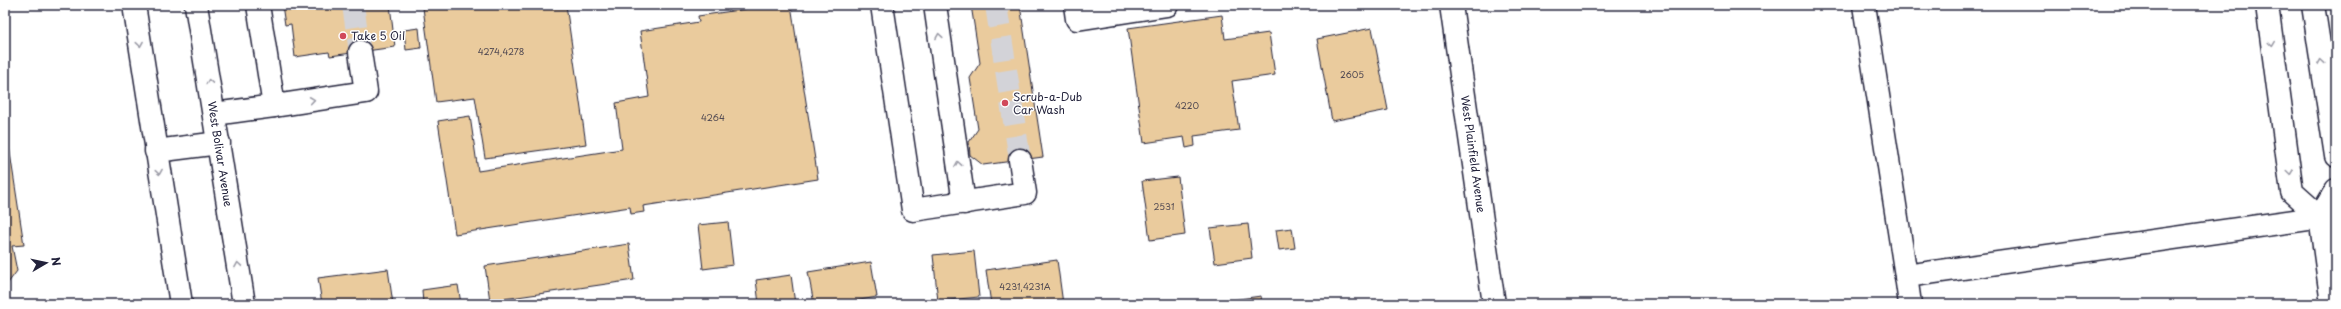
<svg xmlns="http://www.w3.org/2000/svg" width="2341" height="309" viewBox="0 0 2341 309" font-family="'Playpen Sans',sans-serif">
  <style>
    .building { fill: #eacb9d; stroke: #22223b }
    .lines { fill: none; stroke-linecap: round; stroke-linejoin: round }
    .minor-tunnel { stroke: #d3d3d8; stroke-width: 22; stroke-dasharray: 22 11; stroke-linecap: butt }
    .minor-casing { stroke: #22223b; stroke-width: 25 }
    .minor { stroke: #fff; stroke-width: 22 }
    .oneway { stroke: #9c9ca7 }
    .poi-dot { fill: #d1495b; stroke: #fff; stroke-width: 1.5 }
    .labels { text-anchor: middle; stroke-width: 3; stroke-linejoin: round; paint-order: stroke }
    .number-label { font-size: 9px; fill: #544c54 }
    .poi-label { font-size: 11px; fill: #22223b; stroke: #fff; text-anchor: start }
    .street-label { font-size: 11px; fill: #22223b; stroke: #fff }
  </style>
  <rect width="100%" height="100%" fill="#fff"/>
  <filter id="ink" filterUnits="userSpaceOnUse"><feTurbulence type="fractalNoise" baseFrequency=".025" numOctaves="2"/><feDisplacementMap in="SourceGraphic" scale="8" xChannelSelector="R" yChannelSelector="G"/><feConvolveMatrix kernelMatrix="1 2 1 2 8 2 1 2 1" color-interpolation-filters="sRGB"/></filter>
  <g filter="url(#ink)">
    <g class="building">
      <path d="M282 5H390L395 47 330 56 329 52 295 57 291 24 285 25Z"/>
      <path d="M430 5H566L586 144 485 158 475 97 436 102 423 8 430 7Z"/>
      <path d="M745 5H791L818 179 643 206 644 212 631 214 630 207 455 234 438 121 470 116 478 171 622 149 616 103 649 97 640 31 699 22 698 16 746 9Z"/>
      <path d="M971 5H1020L1043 157 983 165 970 155 969 142 978 129 970 78 980 63Z"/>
      <path d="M1222 15 1225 39 1269 33 1275 75 1232 81 1239 130 1194 136 1195 146 1186 148 1184 137 1144 143 1128 28Z"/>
      <path d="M419 28 421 48 406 50 404 30Z"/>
      <path d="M1372 28 1388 110 1332 121 1317 39Z"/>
      <path d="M5 120 24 245 12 246 17 271 5 287Z"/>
      <path d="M1178 177 1185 235 1150 240 1142 181Z"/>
      <path d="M728 222 733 265 703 269 698 225Z"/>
      <path d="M1248 224 1252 258 1215 263 1210 228Z"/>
      <path d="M1292 228 1295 248 1279 250 1276 230Z"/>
      <path d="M629 244 634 280 490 301 485 266Z"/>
      <path d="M974 251 979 297 938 301 933 255Z"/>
      <path d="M1057 260 1063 304H991L986 270Z"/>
      <path d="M871 262 877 297 837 304H814L808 272Z"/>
      <path d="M388 269 393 304H322L318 278Z"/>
      <path d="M791 275 795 304H759L756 280Z"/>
      <path d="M458 285 461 304H423L422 290Z"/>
      <path d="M1261 296 1262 304H1224V301Z"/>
    </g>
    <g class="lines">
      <g class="minor-tunnel">
        <path d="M353 5 360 52"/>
        <path d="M996 5 1020 160"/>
      </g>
      <defs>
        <g id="minor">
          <path d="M134 5 181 304"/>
          <path d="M196 5 244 304"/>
          <path d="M882 5 913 210 1025 193 1020 160"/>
          <path d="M935 5 964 203"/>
          <path d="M1075 5 1077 19 1167 5"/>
          <path d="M1451 5 1494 304"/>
          <path d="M1864 5 1906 276 2336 215"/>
          <path d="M2267 5 2292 192 2320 217 2336 190"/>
          <path d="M2313 5 2336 156"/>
          <path d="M274 106 366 92 360 52"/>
          <path d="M214 114 274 106 258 5"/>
          <path d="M156 151 219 143"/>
          <path d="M2320 217 2332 304"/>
          <path d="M1906 276 1910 304"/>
        </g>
      </defs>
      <use href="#minor" class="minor-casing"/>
      <use href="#minor" class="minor"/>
    </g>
    <defs><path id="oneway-chevron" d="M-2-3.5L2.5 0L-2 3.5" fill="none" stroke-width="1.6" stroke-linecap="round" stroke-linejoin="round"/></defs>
    <g class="oneway">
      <use href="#oneway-chevron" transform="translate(939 36) rotate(-99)"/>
      <use href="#oneway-chevron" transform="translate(140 44) rotate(81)"/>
      <use href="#oneway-chevron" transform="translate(2272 44) rotate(82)"/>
      <use href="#oneway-chevron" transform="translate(2321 62) rotate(-99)"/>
      <use href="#oneway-chevron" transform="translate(209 82) rotate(-99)"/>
      <use href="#oneway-chevron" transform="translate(312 100) rotate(-8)"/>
      <use href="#oneway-chevron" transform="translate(958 164) rotate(-99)"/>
      <use href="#oneway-chevron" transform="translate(159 172) rotate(81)"/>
      <use href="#oneway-chevron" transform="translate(2290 172) rotate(82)"/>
      <use href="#oneway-chevron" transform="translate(238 265) rotate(-99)"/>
    </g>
  </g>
  <g class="poi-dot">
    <circle cx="343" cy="36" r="4"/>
    <circle cx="1005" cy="103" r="4"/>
  </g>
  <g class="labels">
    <g class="number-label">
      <text x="501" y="55">4274,4278</text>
      <text x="1352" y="78">2605</text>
      <text x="1187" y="109">4220</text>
      <text x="713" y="121">4264</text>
      <text x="1164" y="210">2531</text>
      <text x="1025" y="290">4231,4231A</text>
    </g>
    <g class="poi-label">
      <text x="351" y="40">Take 5 Oil</text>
      <text x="1013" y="101">Scrub-a-Dub<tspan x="1013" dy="13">Car Wash</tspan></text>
    </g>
    <g class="street-label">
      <text transform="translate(220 154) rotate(81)" y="4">West Bolivar Avenue</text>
      <text transform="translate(1473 154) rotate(82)" y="4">West Plainfield Avenue</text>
    </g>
  </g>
  <rect width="2341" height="309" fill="none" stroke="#fff" stroke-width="20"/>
  <rect x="10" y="10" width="2321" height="289" fill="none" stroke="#22223b" stroke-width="1.5" filter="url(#ink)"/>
  <g transform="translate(46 263) rotate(81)" stroke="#ffffff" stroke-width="3" paint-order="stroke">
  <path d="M0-3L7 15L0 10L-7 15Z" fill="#22223b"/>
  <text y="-6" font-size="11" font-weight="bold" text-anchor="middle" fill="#22223b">N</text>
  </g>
</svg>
